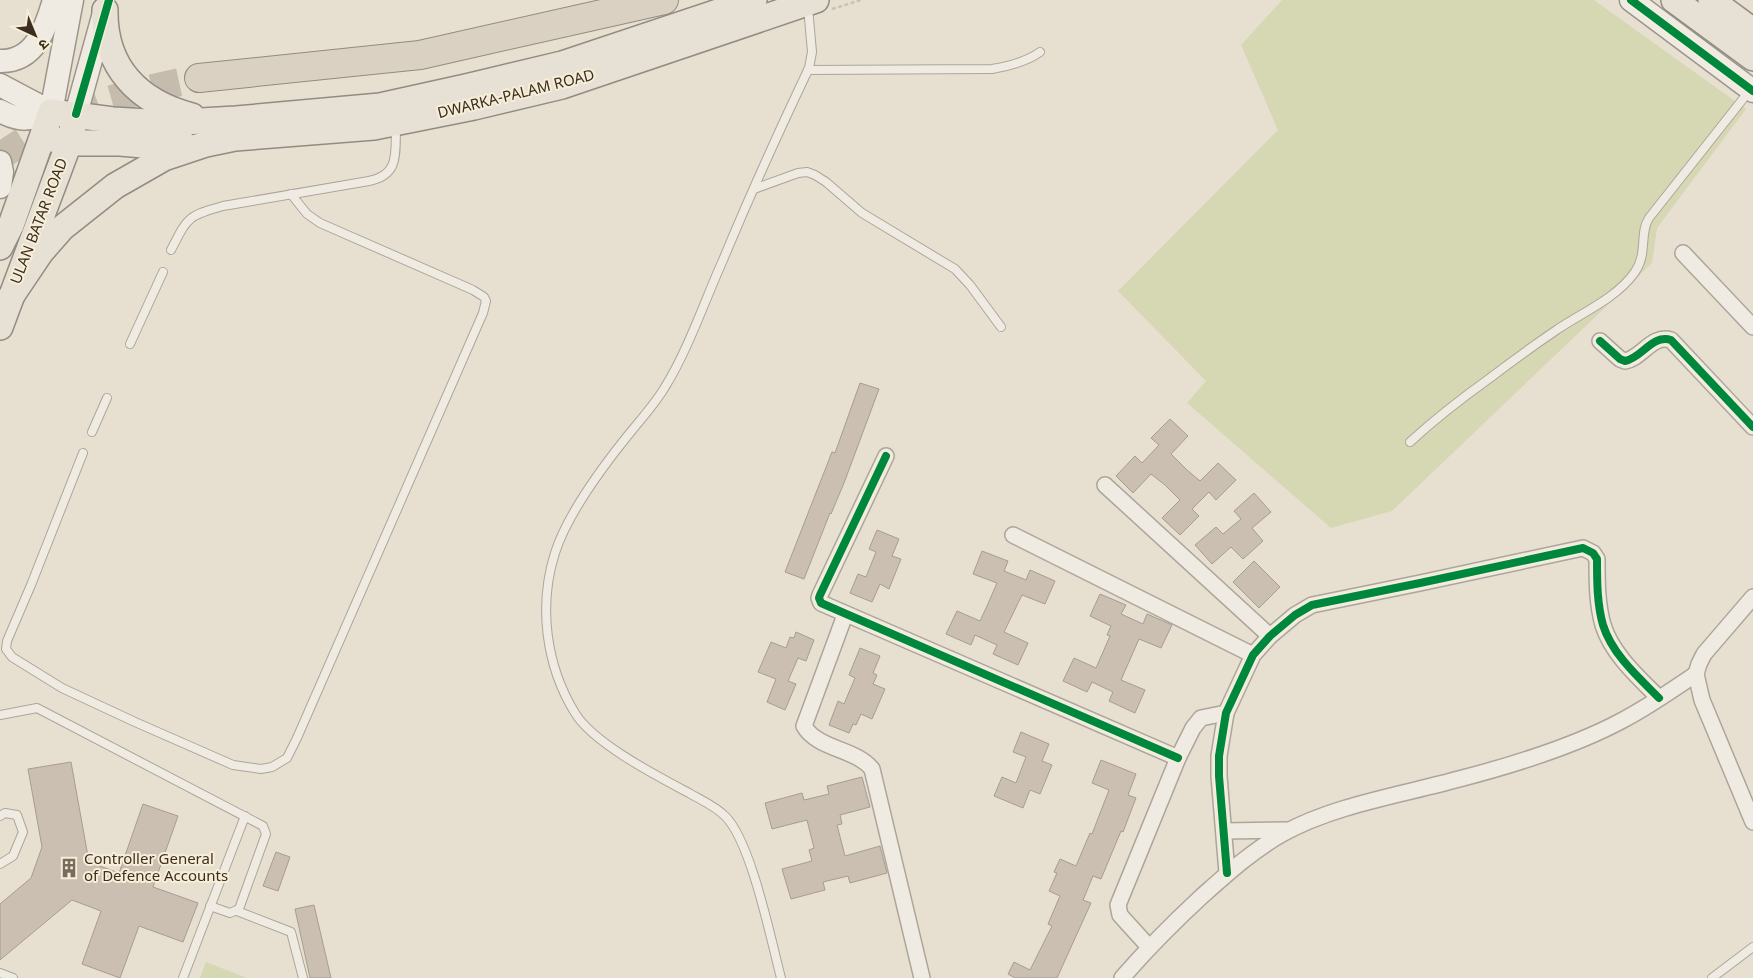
<svg xmlns="http://www.w3.org/2000/svg" width="1753" height="978" viewBox="0 0 1753 978" font-family="Georgia,'Noto Sans Devanagari',serif">
  <style>
    .green { fill: #d6d7b3 }
    .building { fill: #cbbfb2; stroke: #a89c90 }
    .lines { fill: none; stroke-linecap: round; stroke-linejoin: round }
    .highway-tunnel { stroke: #c5bcae; stroke-width: 28; stroke-dasharray: 28 14; stroke-linecap: butt }
    .lane-casing { stroke: #ada599; stroke-width: 10 }
    .street-casing { stroke: #ada599; stroke-width: 18 }
    .secondary-casing { stroke: #9c958a; stroke-width: 25 }
    .primary-casing { stroke: #928b80; stroke-width: 28 }
    .highway-casing { stroke: #928b80; stroke-width: 30 }
    .path { stroke: #c8c2b9; stroke-width: 2.5; stroke-dasharray: 4 2.5; stroke-linecap: butt }
    .lane { stroke: #efebe3; stroke-width: 8 }
    .street { stroke: #efebe3; stroke-width: 15 }
    .secondary { stroke: #efebe3; stroke-width: 22 }
    .primary { stroke: #e6e1d4; stroke-width: 25 }
    .highway { stroke: #dad1c2; stroke-width: 28 }
    .cycleway-casing { stroke: #f7eed8; stroke-width: 11 }
    .cycleway { stroke: #00873e; stroke-width: 8 }
    .labels { text-anchor: middle; stroke-width: 4; stroke-linejoin: round; paint-order: stroke }
    .street-label { font-size: 15px; fill: #3d2e20; stroke: #f7eed8 }
    .poi-label { font-size: 15px; fill: #3d2e20; stroke: #f7eed8; text-anchor: start }
  </style>
  <rect width="100%" height="100%" fill="#e7e0d1"/>
  <g class="green">
    <path d="M1282 0H1594L1746 109 1657 228 1652 263 1392 511 1331 528 1187 403 1206 381 1118 291 1278 130 1241 45Z"/>
    <path d="M206 962 247 978H200Z"/>
  </g>
  <g class="building">
    <path d="M860 383 879 389 844 483 831 514 830 513 804 579 785 572 832 452 835 453Z"/>
    <path d="M1170 419 1188 436 1171 454 1187 470 1200 481 1218 463 1236 480 1216 500 1209 492 1192 509 1199 516 1180 535 1162 518 1180 500 1165 485 1151 474 1133 493 1116 476 1135 456 1142 463 1159 445 1151 438Z"/>
    <path d="M1254 493 1271 512 1252 528 1263 541 1243 559 1231 547 1212 564 1195 545 1216 527 1223 534 1241 519 1234 511Z"/>
    <path d="M877 530 899 539 892 556 901 559 889 589 880 584 872 602 850 593 858 574 866 577 876 552 869 549Z"/>
    <path d="M982 551 1008 561 1004 571 1026 580 1030 570 1055 581 1045 604 1022 595 1004 632 1028 643 1018 665 993 654 997 645 975 635 971 645 946 634 957 611 980 621 987 606 997 583 973 574Z"/>
    <path d="M1254 561 1280 587 1259 608 1233 582Z"/>
    <path d="M1100 594 1126 605 1121 614 1143 624 1147 614 1172 625 1161 648 1139 639 1128 664 1121 680 1145 690 1135 713 1109 701 1113 692 1092 682 1087 692 1063 681 1074 658 1096 668 1110 636 1107 635 1111 626 1090 616Z"/>
    <path d="M796 632 814 640 806 661 798 658 788 681 796 684 785 710 767 702 776 679 758 672 771 642 786 648 790 637 794 638Z"/>
    <path d="M860 648 880 656 873 673 877 675 873 684 885 689 872 719 861 714 856 725 853 724 849 733 829 725 838 701 844 704 855 678 849 675Z"/>
    <path d="M1021 732 1049 744 1042 761 1052 765 1040 794 1030 790 1023 808 994 796 1002 777 1016 783 1026 757 1013 752Z"/>
    <path d="M1101 760 1136 774 1128 795 1136 798 1123 832 1121 831 1101 879 1093 876 1083 900 1091 903 1057 978H1015L1008 974 1014 962 1030 970 1052 926 1048 924 1060 896 1049 891 1057 873 1054 872 1060 859 1076 866 1090 833 1092 834 1109 790 1092 783Z"/>
    <path d="M71 762 89 862 119 873 143 804 178 816 153 887 198 903 183 942 139 926 120 978 82 964 101 911 72 900 0 960V904L31 878 42 847 28 769Z"/>
    <path d="M862 777 870 807 840 815 842 824 837 825 845 856 880 846 887 873 850 883 848 876 823 882 825 890 791 899 782 869 812 861 809 850 814 848 807 820 772 829 765 803 802 793 804 800 829 794 827 786Z"/>
    <path d="M276 852 290 857 278 891 263 886Z"/>
    <path d="M314 905 331 978H310L295 909Z"/>
  </g>
  <g class="lines">
    <path class="highway-tunnel" d="M0 157C29 136 67 114 102 102 134 92 166 85 199 78"/>
    <defs>
      <g id="lane">
        <path d="M808 70 992 69C1010 66 1026 62 1040 52"/>
        <path d="M754 189 798 173 807 172 815 175 826 182 862 213 955 269 970 285 1001 327"/>
        <path d="M171 250C188 217 187 216 223 206L369 181C400 175 395 153 396 127"/>
        <path d="M130 344 163 272"/>
        <path d="M92 432 107 398"/>
        <path d="M1410 442C1435 419 1462 398 1490 378 1511 362 1533 346 1555 331 1581 313 1616 299 1635 272 1648 253 1639 233 1649 218L1750 90"/>
        <path d="M83 453 31 585 7 641 6 649 12 657 62 688 135 722 233 765 261 769 272 767 287 758 297 738 483 313 486 301 484 297 473 290 320 223 307 214 291 194"/>
        <path d="M0 715 37 708 263 826 266 834 239 909 230 913 210 906"/>
        <path d="M0 816 5 813 17 815 23 832 13 856 0 864"/>
        <path d="M237 911 291 932 303 978"/>
        <path d="M0 973 13 978"/>
        <path d="M183 978 245 816"/>
        <path d="M781 978C771 940 751 841 725 816 715 806 701 800 689 793 657 776 593 743 575 713 546 666 538 606 555 553 567 515 604 465 629 434 641 419 655 404 665 387 688 350 705 300 723 260 750 195 779 131 809 68L812 52 808 7"/>
        <path d="M1712 978 1753 947"/>
      </g>
      <g id="street">
        <path d="M1683 253 1753 327"/>
        <path d="M1600 341 1620 359 1625 361C1642 358 1652 334 1671 340L1753 427"/>
        <path d="M886 456 820 595 819 598 821 603 1178 758"/>
        <path d="M1105 485 1270 636"/>
        <path d="M1013 535 1253 655"/>
        <path d="M1753 597 1704 654 1699 664 1696 674 1702 700 1753 822"/>
        <path d="M845 615 804 726C818 750 855 748 872 769L922 978"/>
        <path d="M1224 831 1287 830"/>
        <path d="M1227 873 1219 776V756L1226 713 1253 655 1270 636 1295 615 1312 605 1420 583 1583 548 1593 553 1597 559C1597 581 1597 604 1603 625 1612 654 1638 677 1659 698"/>
        <path d="M1149 947 1120 915 1118 905 1178 758 1193 728 1201 718 1226 713"/>
        <path d="M1122 978C1147 949 1173 923 1201 897 1227 874 1252 851 1282 834 1334 805 1401 795 1459 779 1513 765 1573 747 1623 720 1648 707 1672 690 1696 674"/>
      </g>
      <g id="secondary">
        <path d="M1631 0 1753 91"/>
        <path d="M0 61C35 62 46 28 54 0"/>
        <path d="M0 85 51 112"/>
        <path d="M0 111C21 122 30 120 51 112"/>
        <path d="M51 112 72 0"/>
        <path d="M76 114 104 13"/>
        <path d="M0 162 2 172 0 187"/>
      </g>
      <g id="primary">
        <path d="M1674 0 1753 58"/>
        <path d="M1711 0 1753 31"/>
        <path d="M105 10C104 67 138 102 192 116"/>
        <path d="M53 139 69 143H120L155 146 185 145"/>
        <path d="M0 247 11 225 51 112 113 120 166 123 236 119 380 106 466 87 562 64 754 0"/>
        <path d="M10 298 41 252 62 228 115 186 164 158 206 144 235 138 374 127 474 107 562 86 816 0"/>
        <path d="M0 327 69 143 76 114"/>
      </g>
      <path id="highway" d="M199 78 420 55 664 0"/>
    </defs>
    <use href="#lane" class="lane-casing"/>
    <use href="#street" class="street-casing"/>
    <use href="#secondary" class="secondary-casing"/>
    <use href="#primary" class="primary-casing"/>
    <use href="#highway" class="highway-casing"/>
    <path class="path" d="M832 9 861 0"/>
    <use href="#lane" class="lane"/>
    <use href="#street" class="street"/>
    <use href="#secondary" class="secondary"/>
    <use href="#primary" class="primary"/>
    <use href="#highway" class="highway"/>
    <defs>
      <g id="cycleway">
        <path d="M1631 0 1753 91"/>
        <path d="M76 114 109 0"/>
        <path d="M1600 341 1620 359 1625 361C1642 358 1652 334 1671 340L1753 427"/>
        <path d="M886 456 820 595 819 598 821 603 1178 758"/>
        <path d="M1227 873 1219 776V756L1226 713 1253 655 1270 636 1295 615 1312 605 1420 583 1583 548 1593 553 1597 559C1597 581 1597 604 1603 625 1612 654 1638 677 1659 698"/>
      </g>
    </defs>
    <use href="#cycleway" class="cycleway-casing"/>
    <use href="#cycleway" class="cycleway"/>
  </g>
  <defs>
    <symbol id="building-bare" viewBox="-9 -9 18 18"><path d="M-4-6H4V6H1V3H-1V6H-4ZM-2.5-4.3h1.7v1.8h-1.7ZM.8-4.3h1.7v1.8H.8ZM-2.5-1h1.7V.8h-1.7ZM.8-1h1.7V.8H.8Z" fill="#786c5e" stroke="#f7eed8" stroke-width="2.5" paint-order="stroke"/></symbol>
  </defs>
  <g fill-rule="evenodd">
    <use href="#building-bare" x="55" y="854" width="28" height="28"/>
  </g>
  <g class="labels">
    <g class="street-label">
      <text transform="translate(516 94) rotate(-14)" y="5">DWARKA-PALAM ROAD</text>
      <text transform="translate(39 221) rotate(-69)" y="5">ULAN BATAR ROAD</text>
    </g>
    <g class="poi-label">
      <text x="84" y="864">Controller General<tspan x="84" dy="17">of Defence Accounts</tspan></text>
    </g>
  </g>
  <g transform="translate(35 35) rotate(136)" stroke="#f7eed8" stroke-width="4" paint-order="stroke">
  <path d="M0-4L9 19L0 12L-9 19Z" fill="#3d2e20"/>
  <text y="-8" font-size="14" font-weight="bold" text-anchor="middle" fill="#3d2e20">उ</text>
  </g>
</svg>
